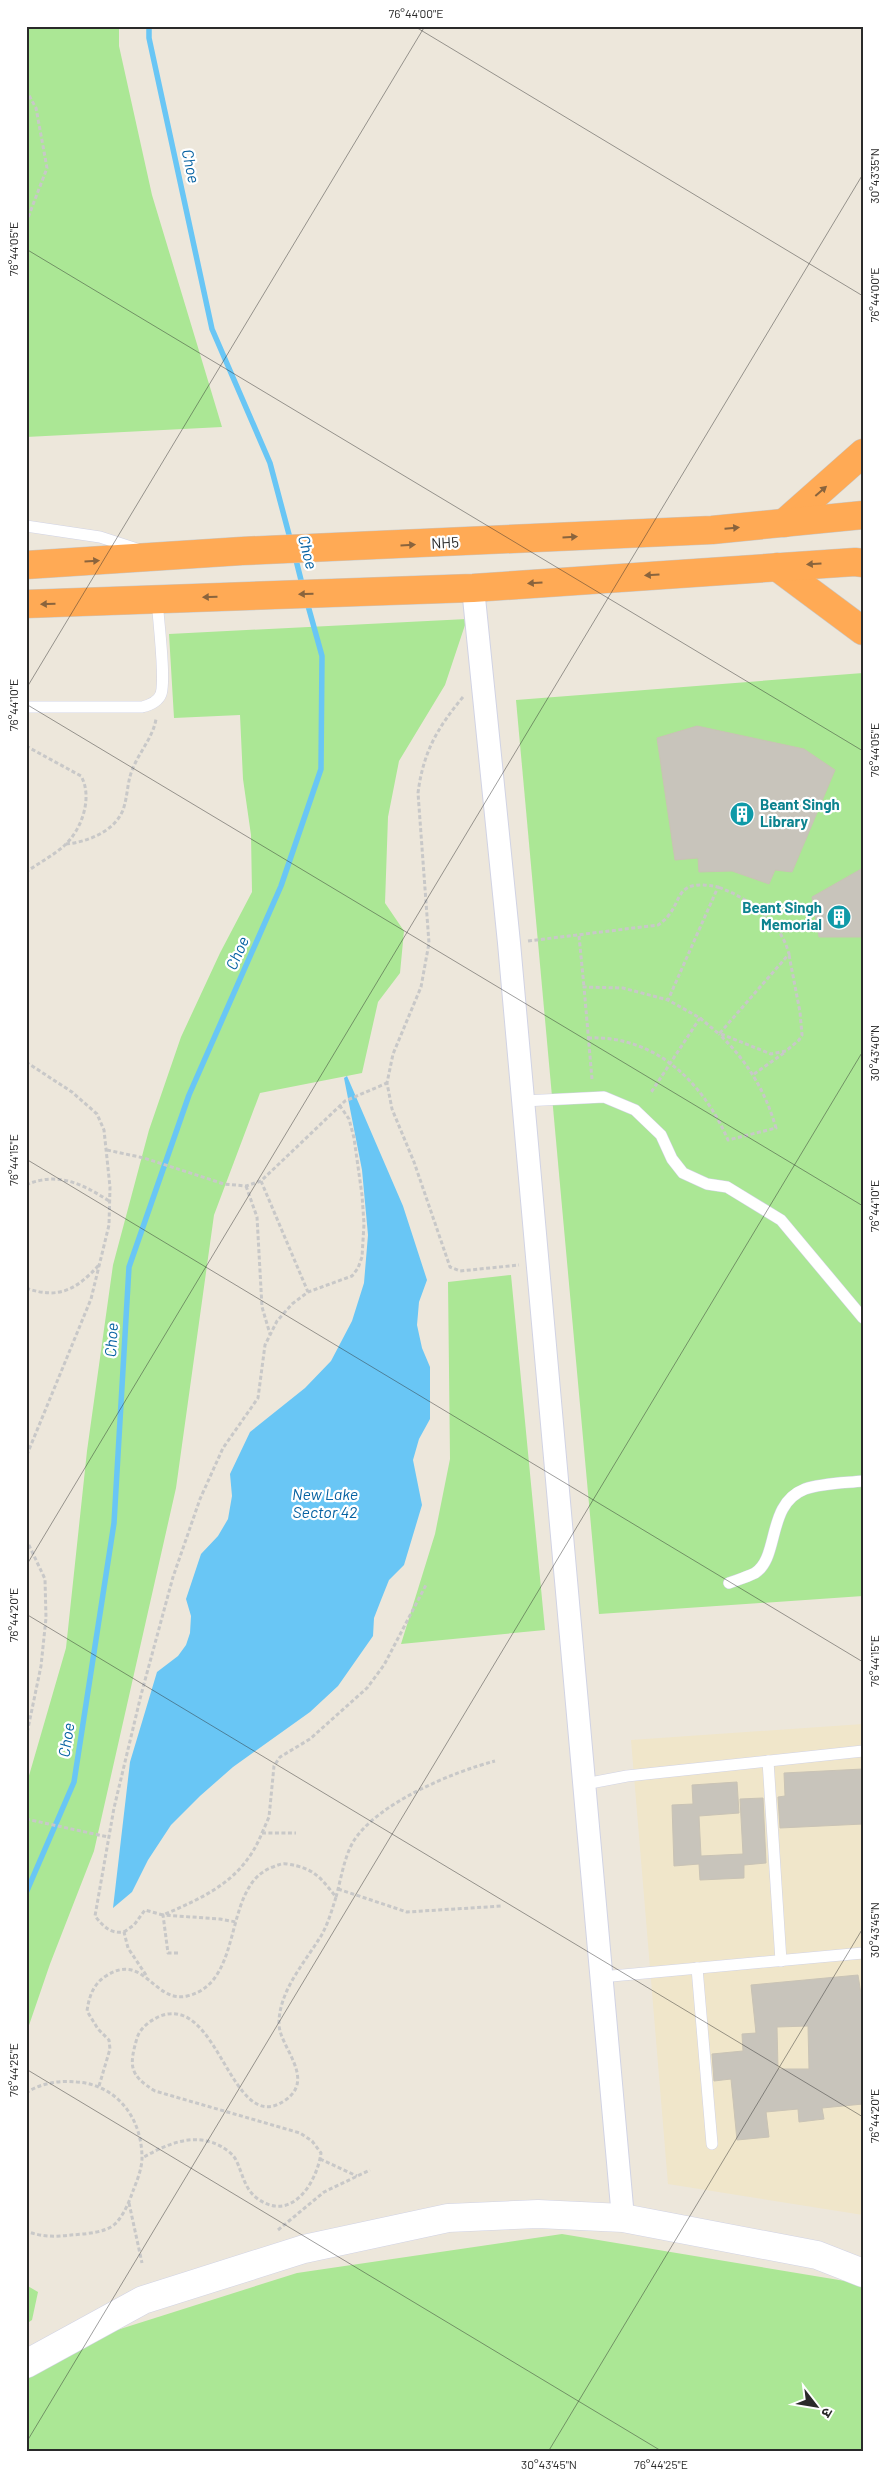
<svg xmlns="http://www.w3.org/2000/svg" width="889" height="2478" viewBox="0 0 889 2478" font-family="Barlow,'Noto Sans Devanagari',sans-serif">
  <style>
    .education { fill: #f0e6ca }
    .green { fill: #abe795 }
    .water { fill: #69c6f5 }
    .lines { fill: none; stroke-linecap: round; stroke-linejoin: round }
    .stream { stroke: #69c6f5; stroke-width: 5.5 }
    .building { fill: #c8c4bb; stroke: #c9c3b5; fill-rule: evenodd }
    .lane-casing { stroke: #d1d3e4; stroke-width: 12 }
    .street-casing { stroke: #d1d3e4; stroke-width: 24 }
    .secondary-casing { stroke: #d1d3e4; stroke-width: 29 }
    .highway-casing { stroke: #c8c8c8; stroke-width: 29 }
    .path { stroke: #c8c8c8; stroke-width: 3; stroke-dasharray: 4 2.5; stroke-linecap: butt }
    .lane { stroke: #fff; stroke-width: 11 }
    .street { stroke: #fff; stroke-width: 22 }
    .secondary { stroke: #fff; stroke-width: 28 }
    .highway { stroke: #fa5; stroke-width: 28 }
    .oneway { fill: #8a643d }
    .ticks { fill: none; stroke: #2a2a2a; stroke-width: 1; stroke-opacity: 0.45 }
    .labels { text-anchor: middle; stroke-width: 4.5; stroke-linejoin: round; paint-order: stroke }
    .street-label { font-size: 15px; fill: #2a2a2a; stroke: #fff }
    .culture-label { font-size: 15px; font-weight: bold; fill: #0d838f; stroke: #fff; text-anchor: start }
    .water-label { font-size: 16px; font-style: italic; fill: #0662a2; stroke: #fff }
    .neatline { fill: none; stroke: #2a2a2a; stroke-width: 2 }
    .ticks-label { font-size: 12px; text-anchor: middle; fill: #2a2a2a }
  </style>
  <rect width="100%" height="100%" fill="#ede7db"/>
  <path class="education" d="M863 1724V2215L668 2184 631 1740Z"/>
  <g class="green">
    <path d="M26 26H119V46L152 195 222 427 26 437Z"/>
    <path d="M467 619 445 685 399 761 388 817 385 903 404 931 400 973 378 1002 362 1073 260 1093 214 1215 176 1488 94 1851 50 1964 26 2034V1786L66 1648 87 1451 113 1265 149 1130 181 1037 220 953 252 892 251 835 243 779 240 715 174 718 169 634Z"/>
    <path d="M863 673V1596L599 1614 516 700Z"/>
    <path d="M511 1275 545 1630 401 1644 435 1534 450 1459 448 1282Z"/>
    <path d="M562 2234 863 2284V2452H26V2370L95 2337 297 2273Z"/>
    <path d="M26 2285 38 2292 32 2320 26 2324Z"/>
  </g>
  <path class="water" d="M347 1076 403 1206 427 1280 419 1302 417 1325 422 1348 430 1367V1419L419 1439 413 1460 422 1505 404 1565 389 1580 381 1600 374 1618 373 1636 338 1686 310 1712 233 1767 200 1796 171 1825 148 1860 132 1892 113 1908 130 1762 157 1672 178 1656 186 1645 190 1633 191 1616 186 1599 201 1554 218 1536 228 1519 232 1496 230 1474 250 1432 305 1388 331 1361 352 1321 364 1283 368 1235 362 1170 344 1078Z"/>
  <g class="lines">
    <g class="stream">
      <path d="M149 26V38L212 329 270 463 291 542"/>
      <path d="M295 556 303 588"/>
      <path d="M26 1893 74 1782 114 1523 129 1267 189 1095 281 886 321 769 322 656 307 602"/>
    </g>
  </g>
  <g class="building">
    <path d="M697 726 804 749 835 770 792 872 775 870 769 884 732 871 699 872 698 858 675 860 657 738Z"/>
    <path d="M863 868V937H819L812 897Z"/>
    <path d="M863 1769V1824L780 1828 778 1797 785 1796 784 1773Z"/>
    <path d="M737 1782 739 1813 699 1816 701 1856 743 1854 740 1799 763 1798 766 1863 744 1865V1878L700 1880 699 1864 674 1866 672 1805 693 1804 692 1785Z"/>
    <path d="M858 1975 863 2007V2104L822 2108 824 2119 799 2122 798 2109 766 2112 769 2137 737 2140 731 2079 714 2081 712 2054 743 2051 742 2034 756 2033 751 1985ZM808 2026 809 2069H778L777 2027Z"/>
  </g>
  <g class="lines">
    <defs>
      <g id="lane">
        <path d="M26 526 100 537 137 549"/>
        <path d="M26 707H142C150 705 158 702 161 694 166 679 158 618 157 599"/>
        <path d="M523 1101 604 1097 635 1110 661 1135 672 1159 683 1173 707 1184 727 1187 781 1220 863 1318"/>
        <path d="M729 1583C737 1580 747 1577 755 1573 780 1557 766 1504 805 1489 823 1483 844 1483 863 1481"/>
        <path d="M768 1761 781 1961"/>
        <path d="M585 1784 627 1776 863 1751"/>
        <path d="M697 1968 712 2144"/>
        <path d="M601 1977 863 1953"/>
      </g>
      <path id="street" d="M473 588 509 943 623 2218"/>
      <path id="secondary" d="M26 2364 143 2300 304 2249 448 2218 538 2214 623 2218 817 2255 863 2273"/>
      <g id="highway">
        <path d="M784 523 863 453"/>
        <path d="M26 565 242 551 712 530 863 515"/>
        <path d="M777 567 863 631"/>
        <path d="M26 604 473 588 855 562 863 563"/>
      </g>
    </defs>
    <use href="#lane" class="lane-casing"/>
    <use href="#street" class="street-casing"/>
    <use href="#secondary" class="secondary-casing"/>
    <use href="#highway" class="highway-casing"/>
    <g class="path">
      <path d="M26 90 36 108 47 168 26 223"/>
      <path d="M463 697C437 728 423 753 418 793L429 943 421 987 393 1054 387 1083 392 1109 414 1162 450 1267 460 1271 519 1265"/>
      <path d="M26 746 81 776C93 797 82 829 65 845 54 855 39 863 26 872"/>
      <path d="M66 844C87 842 114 832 123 810 128 796 127 781 133 768 140 751 153 737 156 719"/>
      <path d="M579 936 584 987"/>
      <path d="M528 941 658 925C687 906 668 877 718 887L668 1000 700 1018 650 1094"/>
      <path d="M700 1018 719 1034 789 954C780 920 750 899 718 887"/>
      <path d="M721 1034 771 1054 786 1051 799 1040 802 1035 800 1012 789 955"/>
      <path d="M588 1038C655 1035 703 1082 728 1140L776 1128C765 1090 747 1061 719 1034"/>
      <path d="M26 1062 72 1092 97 1114 104 1130 110 1187 109 1225 91 1299 26 1457"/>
      <path d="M754 1074 784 1053"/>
      <path d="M592 1079 584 987 623 988 668 1000"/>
      <path d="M107 1150 144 1158 224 1184 246 1186 261 1181 345 1101 387 1083"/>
      <path d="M261 1181 308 1292"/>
      <path d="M26 1185C57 1171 83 1184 109 1201"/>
      <path d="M246 1186 257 1217 262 1307 270 1334"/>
      <path d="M26 1288C59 1300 77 1289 99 1265"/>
      <path d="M26 1539 45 1579 46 1618 41 1666 26 1738"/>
      <path d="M26 1819 108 1837"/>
      <path d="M262 1833 269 1817 274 1766 280 1757 310 1739 367 1688 384 1665 427 1583"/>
      <path d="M338 1889 407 1912 502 1906"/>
      <path d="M336 1897C341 1879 344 1858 353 1842 377 1803 453 1772 495 1761"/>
      <path d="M124 1932 134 1925 145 1910 163 1915C207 1896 243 1880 262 1833H296"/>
      <path d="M178 1953H168L163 1915 220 1919 236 1922"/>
      <path d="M146 1975 128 1948 124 1932C110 1934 103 1926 95 1916L114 1808 141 1695 173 1577 200 1499 223 1448 258 1398 265 1345 277 1321 292 1304 308 1292 352 1276 358 1268 362 1257 364 1224 362 1195 354 1138 349 1119 340 1106"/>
      <path d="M99 2086 110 2049 109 2040 98 2029 87 2011C89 1997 93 1984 106 1976 144 1951 154 2004 187 1996 246 1983 221 1885 273 1867 278 1865 282 1863 287 1864 314 1868 320 1877 336 1897 332 1910 328 1924 321 1936 305 1962 279 1991 279 2023 278 2046 318 2079 284 2101 230 2137 219 1990 158 2017 150 2021 140 2028 137 2038 129 2066 129 2075 155 2091L300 2133 312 2141 321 2153C317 2182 292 2223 258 2199 244 2189 243 2174 236 2160 233 2154 227 2150 222 2147 195 2131 167 2144 142 2158"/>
      <path d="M26 2093C40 2083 61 2080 77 2082 117 2085 142 2118 142 2158 142 2168 137 2181 133 2191 129 2202 124 2215 115 2224 105 2233 84 2234 71 2235 56 2237 41 2237 26 2231"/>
      <path d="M320 2159 357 2176"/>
      <path d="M129 2203 142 2263"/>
      <path d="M278 2230 324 2192 370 2170"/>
    </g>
    <use href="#lane" class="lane"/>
    <use href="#street" class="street"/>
    <use href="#secondary" class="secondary"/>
    <use href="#highway" class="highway"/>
  </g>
  <defs><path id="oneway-solid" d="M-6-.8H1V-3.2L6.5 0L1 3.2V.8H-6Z" transform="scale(1.25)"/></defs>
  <g class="oneway">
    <use href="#oneway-solid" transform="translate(821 491) rotate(-41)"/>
    <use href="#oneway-solid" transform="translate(732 528) rotate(-5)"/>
    <use href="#oneway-solid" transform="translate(570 537) rotate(-3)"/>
    <use href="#oneway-solid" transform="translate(408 545) rotate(-3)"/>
    <use href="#oneway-solid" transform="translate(92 561) rotate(-4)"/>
    <use href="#oneway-solid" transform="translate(814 564) rotate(176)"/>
    <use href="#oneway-solid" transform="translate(652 575) rotate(176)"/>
    <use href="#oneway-solid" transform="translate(535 583) rotate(176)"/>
    <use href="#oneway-solid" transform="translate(306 594) rotate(178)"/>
    <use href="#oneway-solid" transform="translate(210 597) rotate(178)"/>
    <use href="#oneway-solid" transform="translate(48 604) rotate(178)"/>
  </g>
  <path class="ticks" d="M414 26 863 296M26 249 863 751M26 689 425 26M26 704 863 1206M26 1159 863 1662M26 1566 863 174M26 1614 863 2117M26 2069 663 2452M26 2443 863 1051M548 2452 863 1928"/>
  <defs>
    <symbol id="building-disc" viewBox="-11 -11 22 22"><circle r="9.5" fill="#0f9aa8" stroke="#fff"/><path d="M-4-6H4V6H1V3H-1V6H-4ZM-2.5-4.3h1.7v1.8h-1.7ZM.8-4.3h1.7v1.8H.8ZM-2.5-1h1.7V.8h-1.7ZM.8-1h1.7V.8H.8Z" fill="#fff"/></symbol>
  </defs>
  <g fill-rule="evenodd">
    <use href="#building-disc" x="728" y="800" width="28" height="28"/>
    <use href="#building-disc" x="825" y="903" width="28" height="28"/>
  </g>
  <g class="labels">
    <g class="street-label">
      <text transform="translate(445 543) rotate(-3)" y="5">NH5</text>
    </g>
    <g class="culture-label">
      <text x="760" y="810">Beant Singh<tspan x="760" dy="17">Library</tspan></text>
      <text x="822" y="913" text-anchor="end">Beant Singh<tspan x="822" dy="17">Memorial</tspan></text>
    </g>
    <g class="water-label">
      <text transform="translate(191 166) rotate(78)" y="6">Choe</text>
      <text transform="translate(308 552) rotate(75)" y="6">Choe</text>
      <text transform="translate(237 953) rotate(-66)" y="6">Choe</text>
      <text transform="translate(111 1340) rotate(-87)" y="6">Choe</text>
      <text x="325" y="1500">New Lake<tspan x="325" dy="18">Sector 42</tspan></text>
      <text transform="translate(66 1740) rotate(-81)" y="6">Choe</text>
    </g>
  </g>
  <rect width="889" height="2478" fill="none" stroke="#ffffff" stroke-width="55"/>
  <g transform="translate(816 2406) rotate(121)" stroke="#ffffff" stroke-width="4" paint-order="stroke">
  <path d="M0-4L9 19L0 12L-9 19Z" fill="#2a2a2a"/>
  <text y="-8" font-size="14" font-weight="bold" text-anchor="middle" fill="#2a2a2a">उ</text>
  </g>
  <rect x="28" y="28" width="834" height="2422" class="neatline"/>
  <g class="ticks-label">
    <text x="416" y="18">76°44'00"E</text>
    <text transform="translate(875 176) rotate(-90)" y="4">30°43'35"N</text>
    <text transform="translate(14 249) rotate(-90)" y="4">76°44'05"E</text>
    <text transform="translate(875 295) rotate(-90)" y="4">76°44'00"E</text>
    <text transform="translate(14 705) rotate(-90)" y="4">76°44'10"E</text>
    <text transform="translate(875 750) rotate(-90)" y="4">76°44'05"E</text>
    <text transform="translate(875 1053) rotate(-90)" y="4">30°43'40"N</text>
    <text transform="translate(14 1160) rotate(-90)" y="4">76°44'15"E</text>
    <text transform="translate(875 1206) rotate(-90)" y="4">76°44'10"E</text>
    <text transform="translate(14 1615) rotate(-90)" y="4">76°44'20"E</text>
    <text transform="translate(875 1661) rotate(-90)" y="4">76°44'15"E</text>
    <text transform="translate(875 1930) rotate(-90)" y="4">30°43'45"N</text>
    <text transform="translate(14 2070) rotate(-90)" y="4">76°44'25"E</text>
    <text transform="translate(875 2116) rotate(-90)" y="4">76°44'20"E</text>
    <text x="549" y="2469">30°43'45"N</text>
    <text x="661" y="2469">76°44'25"E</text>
  </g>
</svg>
